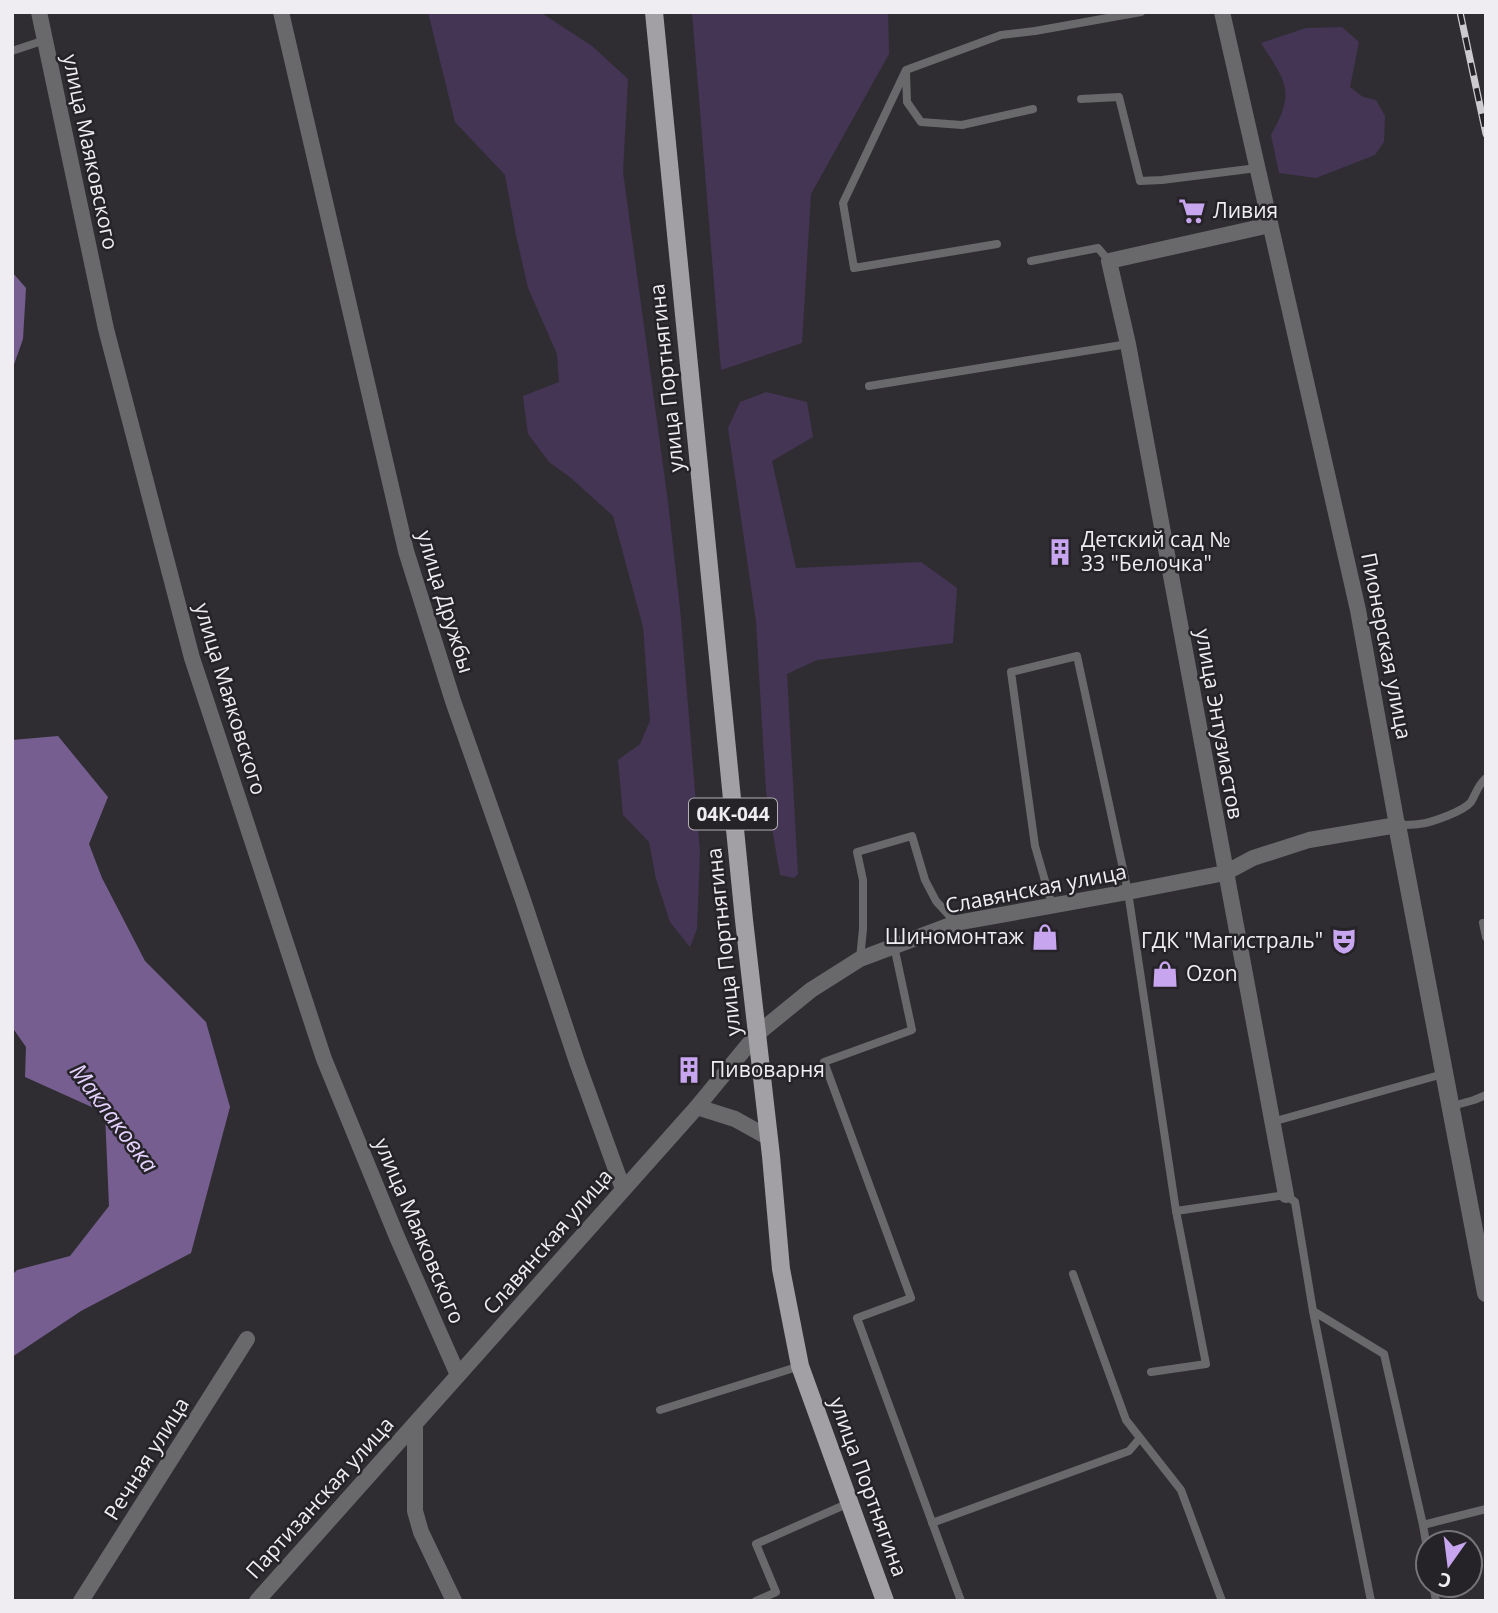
<svg xmlns="http://www.w3.org/2000/svg" width="1498" height="1613" viewBox="0 0 1498 1613" font-family="'Open Sans',sans-serif">
  <style>
    .green { fill: #443555 }
    .water { fill: #765f90 }
    .lines { fill: none; stroke-linecap: round; stroke-linejoin: round }
    .service { stroke: #69686a; stroke-width: 8 }
    .minor { stroke: #69686a; stroke-width: 16 }
    .tertiary { stroke: #69686a; stroke-width: 18 }
    .primary { stroke: #a2a0a5; stroke-width: 18 }
    .rail-casing { stroke: #cccacf; stroke-width: 7 }
    .rail { stroke: #252328; stroke-width: 4.5; stroke-dasharray: 13; stroke-linecap: butt }
    .labels { text-anchor: middle; stroke-width: 5; stroke-linejoin: round; paint-order: stroke }
    .shield { fill: #252328; stroke: #b2b0b5; stroke-width: 2 }
    .shield-label { font-size: 19px; font-weight: bold; fill: #efedf1 }
    .street-label { font-size: 21px; fill: #efedf1; stroke: #252328 }
    .poi-label { font-size: 21px; fill: #efedf1; stroke: #252328; text-anchor: start }
    .water-label { font-size: 23px; font-style: italic; fill: #e5d1fe; stroke: #252328 }
  </style>
  <rect width="100%" height="100%" fill="#2f2d32"/>
  <g class="green">
    <path d="M428 12H540L592 46 628 79 623 172 668 502 680 608 700 852 697 929 690 947 670 922 656 879 649 842 623 815 618 760 640 744 650 721 643 627 613 516 571 478 549 462 528 434 523 396 559 382 557 354 528 288 516 235 505 175 455 122Z"/>
    <path d="M692 12H888L889 54 811 194 802 343 721 370Z"/>
    <path d="M1342 27 1359 42 1350 87 1363 97 1376 100 1385 116 1384 142 1375 155 1316 178 1279 173 1271 135C1296 91 1286 82 1261 43L1306 28Z"/>
    <path d="M766 392 807 402 813 437 772 461 796 568 921 562 957 588 953 643 817 660 787 674 798 874 794 878 780 875 766 792 756 622 728 428 740 402Z"/>
  </g>
  <g class="water">
    <path d="M12 272 26 288 23 339 12 370Z"/>
    <path d="M58 736 108 797 89 844 102 878 145 961 206 1022 230 1107 191 1253 81 1311 12 1357V1275L17 1270 70 1256 109 1206 105 1113 25 1077 26 1047 12 1027V740Z"/>
  </g>
  <g class="lines">
    <g class="service">
      <path d="M12 51 45 40"/>
      <path d="M906 73 907 102 921 122 962 125 1033 109"/>
      <path d="M1081 99 1119 97 1140 181 1162 180 1257 168"/>
      <path d="M997 244 854 268 843 203 906 70 1001 35 1035 31 1141 12"/>
      <path d="M1031 261 1098 248 1109 261"/>
      <path d="M869 386 1128 344"/>
      <path d="M1397 825C1404 825 1412 825 1419 824 1431 823 1464 811 1471 802 1476 793 1478 785 1486 778"/>
      <path d="M1052 905 1035 846 1011 672 1077 656 1128 892 1176 1211 1206 1364 1151 1372"/>
      <path d="M1483 923 1486 937"/>
      <path d="M894 946 912 1030 824 1062 911 1298 857 1318 961 1601"/>
      <path d="M860 959 863 929V880L857 852 912 836 925 880 936 901 956 923"/>
      <path d="M1449 1107 1474 1100 1486 1095"/>
      <path d="M1272 1122 1443 1074"/>
      <path d="M1176 1211 1286 1195 1295 1202 1313 1311 1384 1354 1423 1525 1428 1554"/>
      <path d="M1073 1274 1126 1420 1181 1490 1222 1601"/>
      <path d="M1313 1311 1371 1601"/>
      <path d="M660 1410 800 1366"/>
      <path d="M932 1523 1129 1451 1140 1438"/>
      <path d="M1423 1525 1486 1509"/>
      <path d="M1433 1585 1436 1601"/>
      <path d="M756 1601 776 1592 756 1544 849 1503"/>
    </g>
    <g class="minor">
      <path d="M39 12 106 329 192 658 324 1059 397 1237 458 1375"/>
      <path d="M281 12 406 551 453 701 523 900 577 1062 623 1189"/>
      <path d="M1270 225 1109 261 1128 344 1286 1195"/>
      <path d="M697 1107 735 1119 769 1138"/>
      <path d="M415 1424V1511L421 1532 454 1601"/>
      <path d="M81 1601 247 1339"/>
      <path d="M257 1601 697 1107 757 1034 811 990 860 959 956 923 1128 892 1225 873 1253 858 1309 840 1397 825 1358 610 1222 12"/>
    </g>
    <path class="tertiary" d="M1397 825 1486 1293"/>
    <path class="primary" d="M654 12 744 920 771 1156 781 1269 800 1366 885 1601"/>
    <defs>
      <path id="rail" d="M1460 12 1486 134"/>
    </defs>
    <use href="#rail" class="rail-casing"/>
    <use href="#rail" class="rail"/>
  </g>
  <defs>
    <symbol id="supermarket-bare" viewBox="-9 -9 18 18"><path d="M-6-5.5h2.5l.6 2H6L4.5 2H-2.5L-4.4-4H-6ZM-1.5 3.2a1.3 1.3 0 1 0 .1 0ZM3 3.2a1.3 1.3 0 1 0 .1 0Z" fill="#c8a6ef" stroke="#252328" stroke-width="2.5" paint-order="stroke"/></symbol>
    <symbol id="building-bare" viewBox="-9 -9 18 18"><path d="M-4-6H4V6H1V3H-1V6H-4ZM-2.5-4.3h1.7v1.8h-1.7ZM.8-4.3h1.7v1.8H.8ZM-2.5-1h1.7V.8h-1.7ZM.8-1h1.7V.8H.8Z" fill="#c8a6ef" stroke="#252328" stroke-width="2.5" paint-order="stroke"/></symbol>
    <symbol id="shop-bare" viewBox="-9 -9 18 18"><path d="M-5-2.5h2.3a2.7 3.5 0 0 1 5.4 0H5L5.5 6h-11ZM-1.5-2.5h3a1.5 2.3 0 0 0-3 0Z" fill="#c8a6ef" stroke="#252328" stroke-width="2.5" paint-order="stroke"/></symbol>
    <symbol id="theatre-bare" viewBox="-9 -9 18 18"><path d="M-5-5.5Q0-4 5-5.5V0Q5 5 0 6Q-5 5-5 0ZM-3.3-2.5H-1v1.5H-3.3ZM1-2.5H3.3v1.5H1ZM-2.8 1Q0 5.5 2.8 1Z" fill="#c8a6ef" stroke="#252328" stroke-width="2.5" paint-order="stroke"/></symbol>
  </defs>
  <g fill-rule="evenodd">
    <use href="#supermarket-bare" x="1173" y="192" width="38" height="38"/>
    <use href="#building-bare" x="1041" y="533" width="38" height="38"/>
    <use href="#shop-bare" x="1026" y="918" width="38" height="38"/>
    <use href="#theatre-bare" x="1325" y="922" width="38" height="38"/>
    <use href="#shop-bare" x="1146" y="955" width="38" height="38"/>
    <use href="#building-bare" x="670" y="1051" width="38" height="38"/>
  </g>
  <g class="labels">
    <rect class="shield" x="689" y="798.5" width="88" height="31" rx="5"/>
    <g class="shield-label">
      <text x="733" y="821">04К-044</text>
    </g>
    <g class="street-label">
      <text transform="translate(90 152) rotate(78)" y="7">улица Маяковского</text>
      <text transform="translate(667 378) rotate(-96)" y="7">улица Портнягина</text>
      <text transform="translate(445 602) rotate(73)" y="7">улица Дружбы</text>
      <text transform="translate(1386 646) rotate(79)" y="7">Пионерская улица</text>
      <text transform="translate(230 699) rotate(73)" y="7">улица Маяковского</text>
      <text transform="translate(1219 724) rotate(80)" y="7">улица Энтузиастов</text>
      <text transform="translate(1036 889) rotate(-11)" y="7">Славянская улица</text>
      <text transform="translate(724 942) rotate(-96)" y="7">улица Портнягина</text>
      <text transform="translate(419 1231) rotate(67)" y="7">улица Маяковского</text>
      <text transform="translate(548 1242) rotate(-49)" y="7">Славянская улица</text>
      <text transform="translate(147 1459) rotate(-58)" y="7">Речная улица</text>
      <text transform="translate(868 1487) rotate(70)" y="7">улица Портнягина</text>
      <text transform="translate(320 1498) rotate(-48)" y="7">Партизанская улица</text>
    </g>
    <g class="poi-label">
      <text x="1213" y="218">Ливия</text>
      <text x="1081" y="547">Детский сад №<tspan x="1081" dy="24">33 "Белочка"</tspan></text>
      <text x="1024" y="944" text-anchor="end">Шиномонтаж</text>
      <text x="1323" y="948" text-anchor="end">ГДК "Магистраль"</text>
      <text x="1186" y="981">Ozon</text>
      <text x="710" y="1077">Пивоварня</text>
    </g>
    <g class="water-label">
      <text transform="translate(114 1118) rotate(53)" y="8">Маклаковка</text>
    </g>
  </g>
  <rect width="1498" height="1613" fill="none" stroke="#efedf1" stroke-width="28"/>
  <g transform="translate(1449 1564) rotate(194)"><circle r="33" fill="#252328" stroke="#767478" stroke-width="2"/>
  <path d="M0-5L12 26L0 18L-12 26Z" fill="#c8a6ef"/>
  <text y="-10" font-size="19" font-weight="bold" text-anchor="middle" fill="#efedf1">С</text>
  </g>
</svg>
